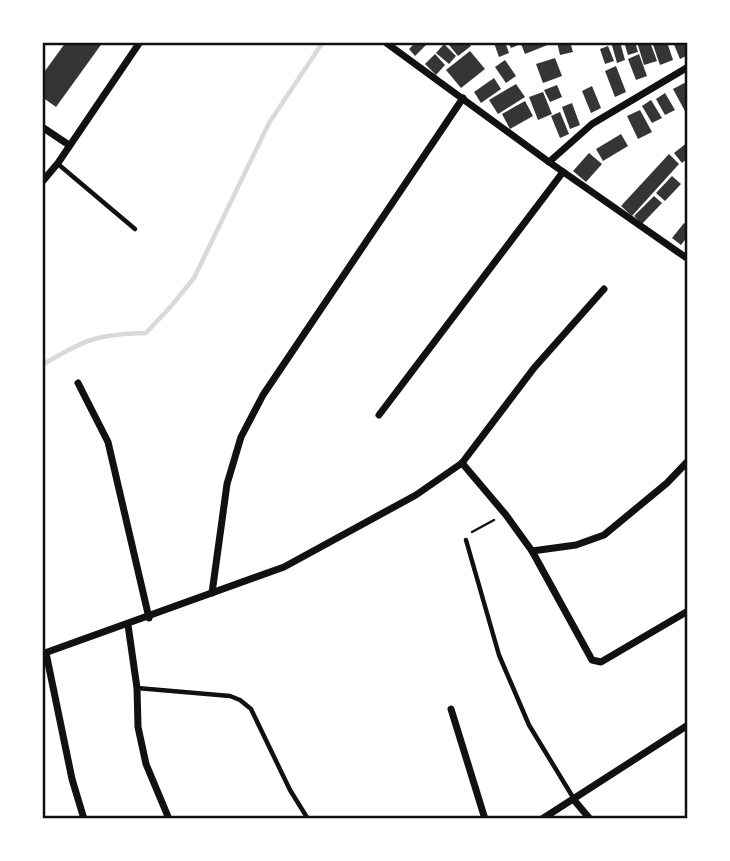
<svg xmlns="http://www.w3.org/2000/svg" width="730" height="861" viewBox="0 0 730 861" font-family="'Exo 2',sans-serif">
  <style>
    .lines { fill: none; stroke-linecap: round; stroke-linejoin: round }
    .stream { stroke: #d9d9d9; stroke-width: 4.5 }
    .building { fill: #353535 }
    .path { stroke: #111; stroke-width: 2.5 }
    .service { stroke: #111; stroke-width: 4.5 }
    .minor { stroke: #111; stroke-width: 7 }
    .neatline { fill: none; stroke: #111; stroke-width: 2.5 }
  </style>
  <rect width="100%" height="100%" fill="#fff"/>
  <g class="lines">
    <path class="stream" d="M42 365C84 340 96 334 146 333L173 304 194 278 269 123 323 42"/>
  </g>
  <g class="building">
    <path d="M66 42H103L56 107 42 97V75Z"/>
    <path d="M416 42 428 43 415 56 409 49Z"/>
    <path d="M453 42H468L471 46 458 56 449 45Z"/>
    <path d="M497 42H505L509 53 499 57 494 43Z"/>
    <path d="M508 42H555L525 54 521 44 511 48Z"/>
    <path d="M557 42H570L573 52 560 55Z"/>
    <path d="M611 42H620L625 60 617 63Z"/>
    <path d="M624 42H635L638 52 628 55Z"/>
    <path d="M637 42H650L657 61 644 65Z"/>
    <path d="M652 42H667L673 60 660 65Z"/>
    <path d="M673 42H688V55L680 59Z"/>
    <path d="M444 44 456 56 449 64 436 53Z"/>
    <path d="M608 46 614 61 605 64 600 49Z"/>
    <path d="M470 51 485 69 461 88 446 70Z"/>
    <path d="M435 54 445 65 436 75 425 64Z"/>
    <path d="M639 54 647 76 636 80 628 59Z"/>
    <path d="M555 58 562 76 543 83 536 64Z"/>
    <path d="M505 60 516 76 506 83 495 67Z"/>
    <path d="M616 66 626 92 615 97 605 71Z"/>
    <path d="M494 78 501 89 481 103 474 92Z"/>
    <path d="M688 81V112L686 113 673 89Z"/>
    <path d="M516 84 525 97 498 114 489 100Z"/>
    <path d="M557 85 562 97 550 102 544 90Z"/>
    <path d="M592 86 601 108 591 113 582 91Z"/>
    <path d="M543 92 552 114 538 120 529 97Z"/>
    <path d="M665 93 675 110 665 115 656 99Z"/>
    <path d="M651 100 662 118 652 123 642 106Z"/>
    <path d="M525 101 533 116 510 129 502 114Z"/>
    <path d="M572 103 580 125 570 129 562 107Z"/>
    <path d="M640 110 652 132 638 139 627 116Z"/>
    <path d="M560 112 569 134 560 138 551 116Z"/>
    <path d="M621 134 628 146 603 161 596 149Z"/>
    <path d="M688 142V158L682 163 674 153Z"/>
    <path d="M589 153 602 164 586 182 573 171Z"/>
    <path d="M669 154 679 164 632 216 621 206Z"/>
    <path d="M672 176 681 184 665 201 656 193Z"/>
    <path d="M654 196 662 203 642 224 634 216Z"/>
    <path d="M684 223 688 226V236L681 245 672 238Z"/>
  </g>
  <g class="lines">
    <path class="path" d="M472 532 494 520"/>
    <g class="service">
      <path d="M58 164 135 229"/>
      <path d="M466 540 499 655 529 725 574 799"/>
      <path d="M137 688 230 696 240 700 251 709 290 790 308 819"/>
    </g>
    <g class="minor">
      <path d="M385 42 549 162 688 259"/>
      <path d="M42 127 69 145"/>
      <path d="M549 162 592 124 688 67"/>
      <path d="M42 182 58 163 140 42"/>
      <path d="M78 383 108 442 149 618"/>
      <path d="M379 415 563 172"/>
      <path d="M462 463 506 515 532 551 592 660 601 662 688 611"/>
      <path d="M532 551 576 545 604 535 667 483 688 461"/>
      <path d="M212 593 227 484 241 437 263 395 463 98"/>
      <path d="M128 625 137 688 138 727 146 764 169 819"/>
      <path d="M46 653 72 779 84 819"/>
      <path d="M42 654 284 567 416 495 462 463 534 368 604 289"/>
      <path d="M451 709 485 819"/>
      <path d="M574 800 590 819"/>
      <path d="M542 819 688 725"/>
    </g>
  </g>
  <rect width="730" height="861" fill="none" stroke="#ffffff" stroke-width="88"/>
  <rect x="44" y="44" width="642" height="773" class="neatline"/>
</svg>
